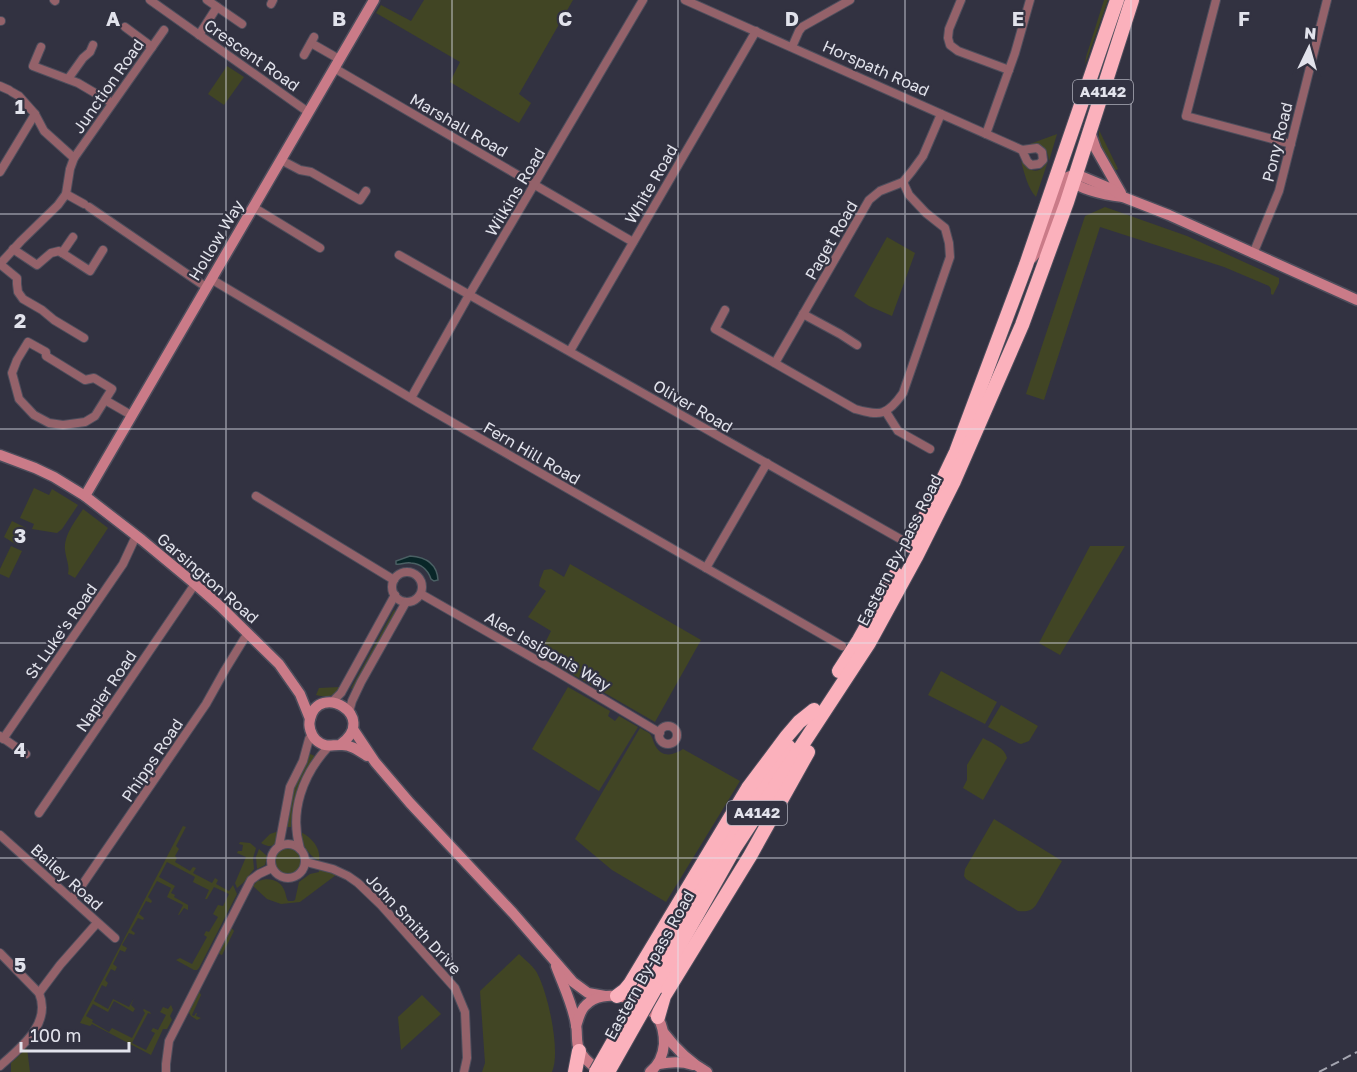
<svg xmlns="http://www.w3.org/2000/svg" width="1357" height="1072" viewBox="0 0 1357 1072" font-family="'Golos Text',sans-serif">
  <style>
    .green { fill: #414524 }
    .water { fill: #092628; stroke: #4a5f63; stroke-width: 1.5 }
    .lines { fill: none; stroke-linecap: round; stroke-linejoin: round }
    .street-casing { stroke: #4e4e5c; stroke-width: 10 }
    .secondary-casing { stroke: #4e4e5c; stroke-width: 13 }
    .highway-casing { stroke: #4e4e5c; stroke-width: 16 }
    .street { stroke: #94626a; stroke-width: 8 }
    .secondary { stroke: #ca7b88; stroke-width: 10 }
    .highway { stroke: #fbb1bc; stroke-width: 14 }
    .rail { stroke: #a4a5b0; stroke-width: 2; stroke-dasharray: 9 4.5; stroke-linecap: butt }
    .highway-bridge-casing { stroke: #4e4e5c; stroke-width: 16; stroke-linecap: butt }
    .highway-bridge { stroke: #fbb1bc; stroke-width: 14 }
    .grid { fill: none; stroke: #e2e3ec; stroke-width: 1.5; stroke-opacity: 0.55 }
    .labels { text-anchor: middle; stroke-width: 4.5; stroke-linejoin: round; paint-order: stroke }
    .shield { fill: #323241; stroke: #adaeb9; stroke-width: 1.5 }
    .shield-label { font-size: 15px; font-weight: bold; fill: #e2e3ec }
    .street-label { font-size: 16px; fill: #e2e3ec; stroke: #323241 }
    .grid-label { font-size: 20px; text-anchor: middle; font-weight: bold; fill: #e2e3ec; stroke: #323241; stroke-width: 4.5; stroke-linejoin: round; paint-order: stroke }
  </style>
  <rect width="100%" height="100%" fill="#323241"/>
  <g class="green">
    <path d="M424 0H573L519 94 531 103 519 123 450 82 460 62 376 13 381 5 411 21Z"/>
    <path d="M1104 0H1108L1085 65 1086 57Z"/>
    <path d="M227 66 244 77 224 105 208 94Z"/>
    <path d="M1099 130 1118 169 1112 172 1099 146Z"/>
    <path d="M1057 134 1049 161C1048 148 1041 144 1030 144Z"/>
    <path d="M1021 161C1031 173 1039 175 1048 161L1036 197C1028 189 1024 172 1021 161Z"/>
    <path d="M1105 207 1187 236 1279 278V283L1273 295 1271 294V289L1269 286 1224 267 1100 227 1044 400 1026 394 1085 216Z"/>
    <path d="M887 237 915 253 892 316 869 306 854 296Z"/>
    <path d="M34 488 49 495 52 489 78 505 62 529 57 533 32 529 34 524 20 518Z"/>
    <path d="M83 509 108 528 75 578 68 574C70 566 66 559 65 550 64 534 75 522 83 509Z"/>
    <path d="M12 521 26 528 17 545 4 537Z"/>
    <path d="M11 546 22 551 9 578 0 574V569Z"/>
    <path d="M1090 546H1125L1060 655 1039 643Z"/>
    <path d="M570 564 701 640 655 722 539 655 551 631 528 617 546 591 539 586 540 580 544 570 551 569 564 577Z"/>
    <path d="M394 610 397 612 352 689 351 688Z"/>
    <path d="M941 671 997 702 985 724 928 695Z"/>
    <path d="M340 687 342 689C334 696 326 698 316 695L319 688Z"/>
    <path d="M568 687 610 711 608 716 615 721 619 716 638 727 599 791 532 749Z"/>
    <path d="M1001 705 1038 726 1029 741 1021 744 1018 743 988 727Z"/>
    <path d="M640 728C643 730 646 731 649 733 653 737 653 742 656 747 663 758 674 755 683 749L740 781 666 902 612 870 575 839Z"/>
    <path d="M983 738C992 743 1005 748 1007 758L983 800 963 788 967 780V765Z"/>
    <path d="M310 754 315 756C300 782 294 798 291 827H287L290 802 294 787Z"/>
    <path d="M994 819 1062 861 1036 905C1032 911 1026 912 1018 911L966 879 964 876 965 869Z"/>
    <path d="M183 826 186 827 176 846 179 849 175 856 177 858 175 862 190 871 193 867 196 868 193 873 212 883 215 878 218 880 216 884 229 891 233 885 237 894 199 968 197 970H194L176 960 180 958 192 964 207 937 204 935 206 931 209 932 218 917 213 914 218 905 223 906 229 894 214 887 207 899H205L209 890 193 882 195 877 167 862 159 877 175 886 171 893 175 895 174 897 188 905V910L184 908 179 915H178L183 905 167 897 171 888 157 881 148 897 152 901 151 903 146 901 139 914 144 918 143 920 138 918 131 930 135 933 134 935 129 933 122 945 127 948 125 952 120 950 113 964 117 967 115 971 111 969 105 980 108 983 106 987 102 985 94 1001 108 1009 113 999 129 1007 134 998 131 1005 135 1009 133 1012 114 1001 108 1012 93 1004 86 1016 93 1020 92 1022 109 1032 112 1028 132 1038 145 1013 143 1010 144 1009 150 1012 151 1014 148 1013 132 1043 146 1050 155 1033 151 1031 153 1028 158 1030 166 1015 160 1012 163 1007 168 1009 171 1005 173 1010 170 1016 172 1020 167 1029H163L151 1055 92 1024 90 1026 80 1023Z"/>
    <path d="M279 831C276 842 275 851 261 843L270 834Z"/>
    <path d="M299 831C311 837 321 847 319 861 307 854 302 844 299 831Z"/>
    <path d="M240 842 250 843 256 848 253 858 254 869 243 883 237 888 235 883 246 857 237 853 238 851H242L243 845 239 844Z"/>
    <circle cx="288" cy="861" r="13"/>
    <path d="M259 849 267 856 265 865 257 869 256 857Z"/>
    <path d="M319 870 328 871 336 875 300 902 281 904 267 899 253 886 258 880 259 881C269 877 281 880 285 892 286 895 286 898 288 901H293L295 900 299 882 310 874 319 872Z"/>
    <path d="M231 927 234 931 222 955 217 953Z"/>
    <path d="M519 954C525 960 535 967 538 975 548 994 561 1052 552 1072H482L485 1063 480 991Z"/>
    <path d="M205 976 207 977 199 991 201 995 192 1015 194 1016 196 1013H197L196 1016 201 1018 197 1020 191 1016 188 1011Z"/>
    <path d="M422 995 441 1014 401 1050 398 1017Z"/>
    <path d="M27 1048 30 1072H11V1063Z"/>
  </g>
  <path class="water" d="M410 556C425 557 437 563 438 580L434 581 431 579C428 570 421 564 411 563 405 562 401 565 396 564V561Z"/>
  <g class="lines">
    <defs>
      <g id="street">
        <path d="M54 0 55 1"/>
        <path d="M150 0 308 112"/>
        <path d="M207 0 242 24"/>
        <path d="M685 0 1022 150 1037 148 1042 152 1043 160 1039 164 1031 165 1027 161 1022 150"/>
        <path d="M961 0 949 29 948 38 950 45 958 51 1009 70"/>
        <path d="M1216 0 1186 116 1291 144"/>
        <path d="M271 4 273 0"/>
        <path d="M0 21H1"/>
        <path d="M125 27 152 47"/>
        <path d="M199 35 217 7"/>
        <path d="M311 43 339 59"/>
        <path d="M41 47 33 66 78 83 112 103"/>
        <path d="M792 47 799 31 802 27 850 0"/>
        <path d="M304 55 314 37"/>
        <path d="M334 68 633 242"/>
        <path d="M68 79 83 58 90 52 93 45"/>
        <path d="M0 86 9 90"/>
        <path d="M12 92 19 96 35 114 44 131 74 158"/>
        <path d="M986 134 1015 53 1030 0"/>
        <path d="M281 160 300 170 311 172 360 200 366 191"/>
        <path d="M0 172 35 114"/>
        <path d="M66 194 84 204"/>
        <path d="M89 207 206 287"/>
        <path d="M253 207 320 248"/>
        <path d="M13 249 37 265 51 253 59 251 90 271 103 250"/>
        <path d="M62 253 73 237"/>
        <path d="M1253 254 1279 191 1327 0"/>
        <path d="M399 255 902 540"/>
        <path d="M0 264 21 241 58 205 66 194 70 169 74 158 164 30"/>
        <path d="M0 264 17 278V284L18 292 23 299 42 310 54 320 84 338"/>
        <path d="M211 279 429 409 842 646"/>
        <path d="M725 310 715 329 855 409C880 416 887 416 903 393L950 257 949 243 945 228 926 213 909 195 903 182"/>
        <path d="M803 314 840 334 857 345"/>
        <path d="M570 351 756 31"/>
        <path d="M775 363 869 200 880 191 903 182 912 171 923 156 941 114"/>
        <path d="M411 398 469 295 643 0"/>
        <path d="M105 400 95 416 85 422 63 425 49 423 34 415 19 399 12 373 17 360 28 342 46 352V356L85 380 94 378 112 389 105 400 131 415"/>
        <path d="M886 412 898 431 930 449"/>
        <path d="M256 496 394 580"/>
        <path d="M706 568 767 463"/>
        <circle cx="407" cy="587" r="15"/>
        <path d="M421 594 554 670 660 733"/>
        <path d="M331 703 341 693 395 595"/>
        <path d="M349 712 352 701 361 682 406 602"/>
        <circle cx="668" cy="735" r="9"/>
        <path d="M0 736 26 754"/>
        <path d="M3 739 123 564 136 536"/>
        <path d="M39 813 195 584"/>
        <path d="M0 835 115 938"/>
        <circle cx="288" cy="861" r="17"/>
        <path d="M279 846 290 787 303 761 309 739 312 735"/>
        <path d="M300 849C289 811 303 774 329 746"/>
        <path d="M306 862 333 869 348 876 358 883 381 905 455 988 465 1012 467 1058 464 1072"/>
        <path d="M72 898 78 891 206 704 225 670 244 639 248 634"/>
        <path d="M0 953 39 993C52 1024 20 1048 0 1066"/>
        <path d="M39 993 60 965 97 923"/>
        <path d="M166 1072V1064L169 1041 251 880 259 874 272 868"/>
      </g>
      <g id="secondary">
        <path d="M1090 132 1096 149 1121 193"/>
        <path d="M1067 179C1082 190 1105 195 1123 197"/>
        <path d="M1032 258 1037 252 1065 178 1076 174 1112 189 1123 197 1169 215 1357 300"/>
        <path d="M0 455 35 468 54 477 85 496 142 540 195 584 220 606 279 664 300 694 310 719"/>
        <path d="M85 496 374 0"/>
        <path d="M353 729 375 762 410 803 513 913 573 982 588 993 605 996"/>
        <path d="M341 744C379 716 319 681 310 719 308 726 311 735 316 740 326 749 332 744 342 745 352 745 359 751 367 756"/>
        <path d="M556 966C563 985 573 1005 576 1025 578 1034 575 1045 581 1053 586 1061 594 1067 602 1072"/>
        <path d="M576 1026C579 1018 580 1010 586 1005 603 987 644 998 657 1017 663 1025 664 1034 664 1044 663 1055 659 1065 650 1072"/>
        <path d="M664 1033C676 1049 689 1062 707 1072"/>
        <path d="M659 1064C671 1062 681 1061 693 1065"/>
      </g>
      <g id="highway">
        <path d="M911 546 956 452 1026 265 1117 0"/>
        <path d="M839 671 859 640 896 574"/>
        <path d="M646 984 725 844 789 747"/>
        <path d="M655 989 734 849 869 643 916 557 954 481 1022 325 1067 202 1132 0"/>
        <path d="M617 996 625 990 630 984 748 788 787 736 799 722 814 710"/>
        <path d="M658 1017 664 996 750 856 808 752"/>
        <path d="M575 1072 579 1051"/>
      </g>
    </defs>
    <use href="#street" class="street-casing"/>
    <use href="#secondary" class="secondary-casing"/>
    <use href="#highway" class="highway-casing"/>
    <use href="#street" class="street"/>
    <use href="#secondary" class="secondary"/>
    <use href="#highway" class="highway"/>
    <path class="rail" d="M1319 1072 1357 1052"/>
    <defs>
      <g id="highway-bridge">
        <path d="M596 1072 646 984"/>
        <path d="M608 1072 655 989"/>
      </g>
    </defs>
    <use href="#highway-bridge" class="highway-bridge-casing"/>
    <use href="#highway-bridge" class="highway-bridge"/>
  </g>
  <path class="grid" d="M226 0V1072M452 0V1072M678 0V1072M905 0V1072M1131 0V1072M0 214H1357M0 429H1357M0 643H1357M0 858H1357"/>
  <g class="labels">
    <g class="shield">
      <rect x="1073" y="80" width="60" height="24" rx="4.5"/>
      <rect x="727" y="801" width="60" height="24" rx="4.5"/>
    </g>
    <g class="shield-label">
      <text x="1103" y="97">A4142</text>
      <text x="757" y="818">A4142</text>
    </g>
    <g class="street-label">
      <text transform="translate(252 55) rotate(35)" y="6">Crescent Road</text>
      <text transform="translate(876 68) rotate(24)" y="6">Horspath Road</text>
      <text transform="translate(108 86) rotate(-55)" y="6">Junction Road</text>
      <text transform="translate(459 125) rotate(30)" y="6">Marshall Road</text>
      <text transform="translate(1277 142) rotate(-76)" y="6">Pony Road</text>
      <text transform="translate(651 184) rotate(-60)" y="6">White Road</text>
      <text transform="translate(515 192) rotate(-59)" y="6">Wilkins Road</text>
      <text transform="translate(216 240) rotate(-59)" y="6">Hollow Way</text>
      <text transform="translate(831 240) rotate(-60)" y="6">Paget Road</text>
      <text transform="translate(693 406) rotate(30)" y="6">Oliver Road</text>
      <text transform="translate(532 453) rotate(30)" y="6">Fern Hill Road</text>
      <text transform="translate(899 550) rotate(-63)" y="6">Eastern By-pass Road</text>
      <text transform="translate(208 578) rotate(41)" y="6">Garsington Road</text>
      <text transform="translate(61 631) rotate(-55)" y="6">St Luke's Road</text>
      <text transform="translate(548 651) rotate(30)" y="6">Alec Issigonis Way</text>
      <text transform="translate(106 691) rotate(-56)" y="6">Napier Road</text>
      <text transform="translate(152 760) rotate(-56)" y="6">Phipps Road</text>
      <text transform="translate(67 877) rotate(42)" y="6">Bailey Road</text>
      <text transform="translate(414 924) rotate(47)" y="6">John Smith Drive</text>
      <text transform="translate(649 965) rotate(-61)" y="6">Eastern By-pass Road</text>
    </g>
  </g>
  <g class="grid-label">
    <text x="113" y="26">A</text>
    <text x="339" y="26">B</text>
    <text x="565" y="26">C</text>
    <text x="792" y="26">D</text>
    <text x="1018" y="26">E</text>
    <text x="1244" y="26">F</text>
    <text x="20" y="114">1</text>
    <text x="20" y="328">2</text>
    <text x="20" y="543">3</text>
    <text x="20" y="757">4</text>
    <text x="20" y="972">5</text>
  </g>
  <g transform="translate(1309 48) rotate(5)" stroke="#323241" stroke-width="4.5" paint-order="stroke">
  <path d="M0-4.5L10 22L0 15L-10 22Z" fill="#e2e3ec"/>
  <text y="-9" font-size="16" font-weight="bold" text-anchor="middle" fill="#e2e3ec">N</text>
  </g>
  <path d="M21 1042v9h108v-9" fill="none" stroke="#e2e3ec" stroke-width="3"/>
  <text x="30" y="1042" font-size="18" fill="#e2e3ec" stroke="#323241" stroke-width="4.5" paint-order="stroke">100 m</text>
</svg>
